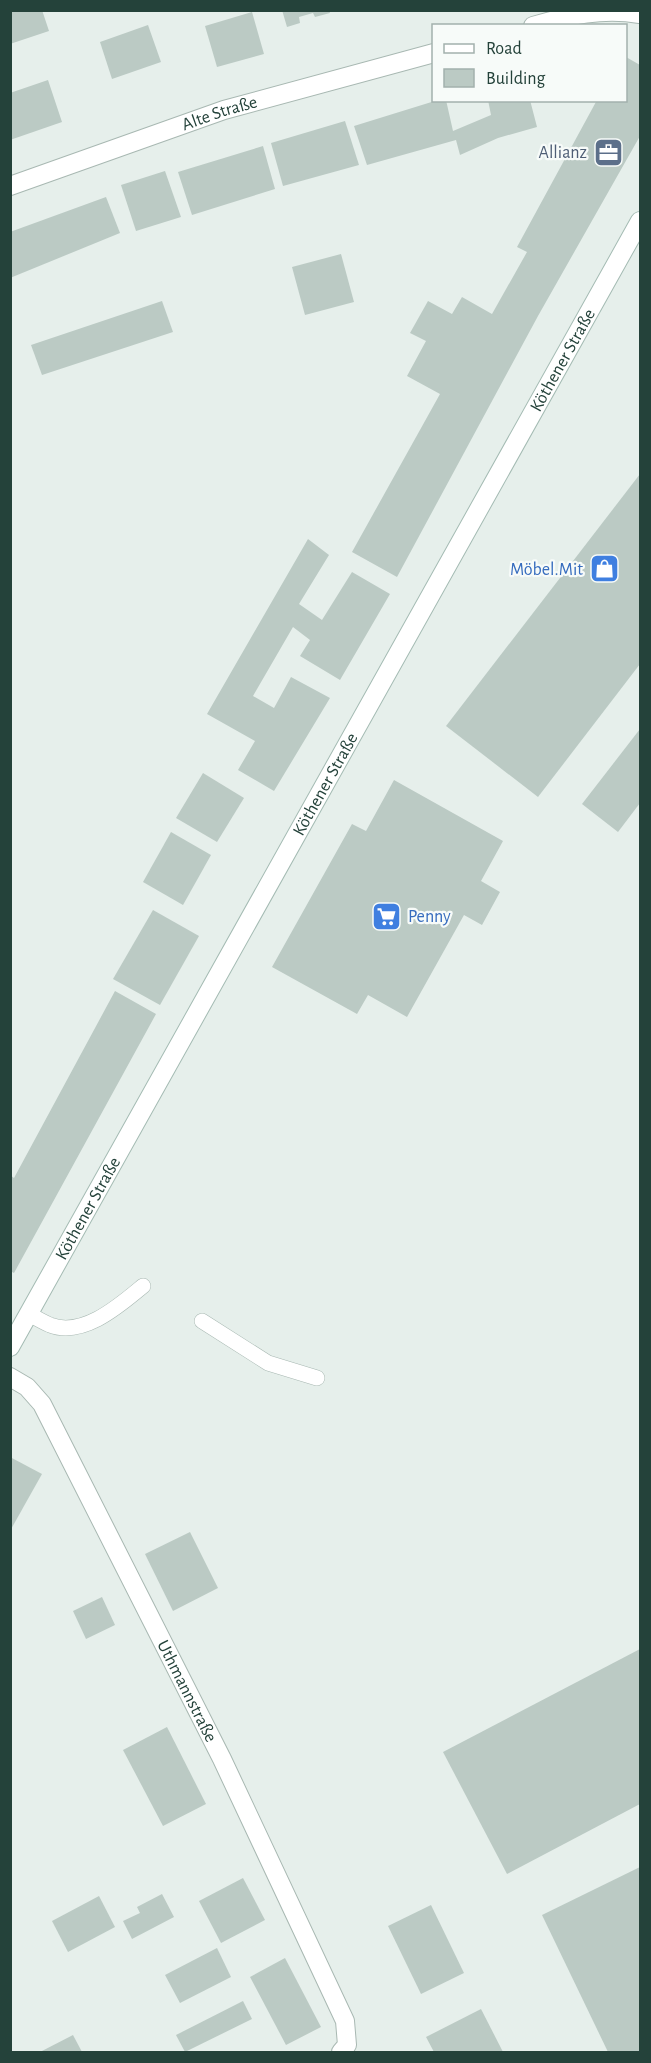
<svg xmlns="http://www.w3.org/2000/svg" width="651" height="2063" viewBox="0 0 651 2063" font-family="'Alegreya Sans',sans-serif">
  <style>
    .building { fill: #bbcac4 }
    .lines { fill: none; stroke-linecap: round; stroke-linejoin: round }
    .lane-casing { stroke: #a8b8b2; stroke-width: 16 }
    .street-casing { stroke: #a8b8b2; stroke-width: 20 }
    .secondary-casing { stroke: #a4bbb3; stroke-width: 20 }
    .lane { stroke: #fff; stroke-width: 15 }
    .street { stroke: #fff; stroke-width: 18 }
    .secondary { stroke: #fff; stroke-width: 18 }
    .labels { text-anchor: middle; stroke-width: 4.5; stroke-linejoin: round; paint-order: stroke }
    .street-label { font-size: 18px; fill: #24423a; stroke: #f7fbf9 }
    .service-label { font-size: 18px; fill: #4e5e75; stroke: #f7fbf9; text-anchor: end }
    .shop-label { font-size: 18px; fill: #366cbe; stroke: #f7fbf9; text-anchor: end }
  </style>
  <rect width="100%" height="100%" fill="#e6efeb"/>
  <g class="building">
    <path d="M10 10H42L49 31 10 44Z"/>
    <path d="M282 10H329L330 13 315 17 313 13 299 17 300 23 287 27Z"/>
    <path d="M252 12 264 54 217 67 205 26Z"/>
    <path d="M148 25 161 62 112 79 100 42Z"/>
    <path d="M626 57 640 65V136L538 316 397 577 352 552 440 394 407 376 426 341 410 333 428 301 452 314 462 297 492 314 527 252 517 247 597 100H626Z"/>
    <path d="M48 80 62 122 10 140V93Z"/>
    <path d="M438 100H446L453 131 491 115 488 100H530L537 127 498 138 460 155 456 140 367 165 354 126Z"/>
    <path d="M345 121 359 165 283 186 271 143Z"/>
    <path d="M263 146 275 189 192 215 178 172Z"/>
    <path d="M165 171 181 217 136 231 121 185Z"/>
    <path d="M106 197 120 233 10 278V232Z"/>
    <path d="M341 254 354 302 305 315 292 267Z"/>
    <path d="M162 301 173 332 42 375 31 345Z"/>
    <path d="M640 474V664L538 797 446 726Z"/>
    <path d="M308 539 329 555 299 604 322 620 352 572 390 594 340 680 300 656 310 640 293 627 253 696 274 708 291 677 330 698 274 791 238 770 255 741 207 714Z"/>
    <path d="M640 729V803L618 832 582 804Z"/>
    <path d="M203 773 244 798 217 842 176 818Z"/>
    <path d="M394 780 503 841 481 881 500 892 482 925 464 915 407 1017 368 995 357 1014 272 967 352 824 366 831Z"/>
    <path d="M171 832 211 855 183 905 143 882Z"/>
    <path d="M153 910 199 936 160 1005 113 979Z"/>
    <path d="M115 991 156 1014 14 1273 10 1271V1175L14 1178Z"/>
    <path d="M10 1457 42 1474 10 1531Z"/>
    <path d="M190 1532 218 1588 173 1611 145 1554Z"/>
    <path d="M102 1597 115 1625 86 1639 73 1611Z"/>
    <path d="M640 1649V1804L507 1874 443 1752Z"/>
    <path d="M167 1727 206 1804 163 1826 123 1750Z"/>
    <path d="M640 1867V2052H608L542 1915Z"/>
    <path d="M243 1878 265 1920 221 1943 199 1901Z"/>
    <path d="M162 1894 174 1917 132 1939 123 1921 140 1913 137 1907Z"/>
    <path d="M99 1896 115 1927 68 1952 52 1921Z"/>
    <path d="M431 1905 464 1973 421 1994 388 1926Z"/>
    <path d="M217 1948 231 1977 180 2003 165 1975Z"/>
    <path d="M285 1958 321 2027 286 2045 250 1977Z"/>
    <path d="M243 2001 252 2019 185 2052 176 2035Z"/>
    <path d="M481 2009 503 2052H434L426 2037Z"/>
    <path d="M73 2035 82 2052H40Z"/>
  </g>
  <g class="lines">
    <defs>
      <g id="lane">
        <path d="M29 1314C36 1318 43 1322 50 1325 83 1338 120 1305 143 1286"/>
        <path d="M202 1321 268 1363 317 1378"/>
      </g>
      <g id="street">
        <path d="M533 26C570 15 602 8 640 14"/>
        <path id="s1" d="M10 186 224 110 434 53"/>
        <path id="s2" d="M10 1377 27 1387 42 1404 222 1759 345 2021 347 2045 341 2052"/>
      </g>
      <g id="secondary">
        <path id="s3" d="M10 1347 640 221"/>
      </g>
    </defs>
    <use href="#lane" class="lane-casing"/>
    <use href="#street" class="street-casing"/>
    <use href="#secondary" class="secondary-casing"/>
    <use href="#lane" class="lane"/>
    <use href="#street" class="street"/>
    <use href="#secondary" class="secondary"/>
  </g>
  <defs>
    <symbol id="office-square" viewBox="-11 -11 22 22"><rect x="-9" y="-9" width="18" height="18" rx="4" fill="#5c6f8a" stroke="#f7fbf9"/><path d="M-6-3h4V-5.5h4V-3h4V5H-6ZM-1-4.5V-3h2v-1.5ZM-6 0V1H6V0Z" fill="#fff"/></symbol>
    <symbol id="shop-square" viewBox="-11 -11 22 22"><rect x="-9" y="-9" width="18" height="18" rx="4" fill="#3f7fe0" stroke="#f7fbf9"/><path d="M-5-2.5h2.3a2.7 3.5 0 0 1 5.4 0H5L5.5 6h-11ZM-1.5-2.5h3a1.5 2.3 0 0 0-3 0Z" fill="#fff"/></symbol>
    <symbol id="supermarket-square" viewBox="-11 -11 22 22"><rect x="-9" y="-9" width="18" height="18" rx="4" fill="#3f7fe0" stroke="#f7fbf9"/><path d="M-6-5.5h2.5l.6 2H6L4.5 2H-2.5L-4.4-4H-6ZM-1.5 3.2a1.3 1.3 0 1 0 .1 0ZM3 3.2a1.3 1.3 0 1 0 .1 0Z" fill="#fff"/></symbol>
  </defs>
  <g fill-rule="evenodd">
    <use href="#office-square" x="592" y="136" width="33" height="33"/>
    <use href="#shop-square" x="588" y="552" width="33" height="33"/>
    <use href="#supermarket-square" x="370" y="900" width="33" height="33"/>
  </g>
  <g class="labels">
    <g class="street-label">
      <text dy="6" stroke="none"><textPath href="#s1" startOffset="222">Alte Straße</textPath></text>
      <text dy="6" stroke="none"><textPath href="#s3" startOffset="1131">Köthener Straße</textPath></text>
      <text dy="6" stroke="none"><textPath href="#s3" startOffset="645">Köthener Straße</textPath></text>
      <text dy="6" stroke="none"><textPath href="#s3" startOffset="159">Köthener Straße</textPath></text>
      <text dy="6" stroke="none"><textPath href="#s2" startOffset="364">Uthmannstraße</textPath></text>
    </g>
    <g class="service-label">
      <text x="587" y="158">Allianz</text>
    </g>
    <g class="shop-label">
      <text x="583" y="575">Möbel.Mit</text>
      <text x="408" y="922" text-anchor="start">Penny</text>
    </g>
  </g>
  <rect width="651" height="2063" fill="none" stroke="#24423a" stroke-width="24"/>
  <rect x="432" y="24" width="195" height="78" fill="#f7fbf9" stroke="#a3b1ad" stroke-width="1.5"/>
  <rect x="444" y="44" width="30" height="9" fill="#ffffff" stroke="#a3b1ad" stroke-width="1.5"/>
  <text x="486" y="54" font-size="18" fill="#24423a">Road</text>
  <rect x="444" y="69" width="30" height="18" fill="#bbcac4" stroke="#a3b1ad" stroke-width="1.5"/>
  <text x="486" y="84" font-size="18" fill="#24423a">Building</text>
</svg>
